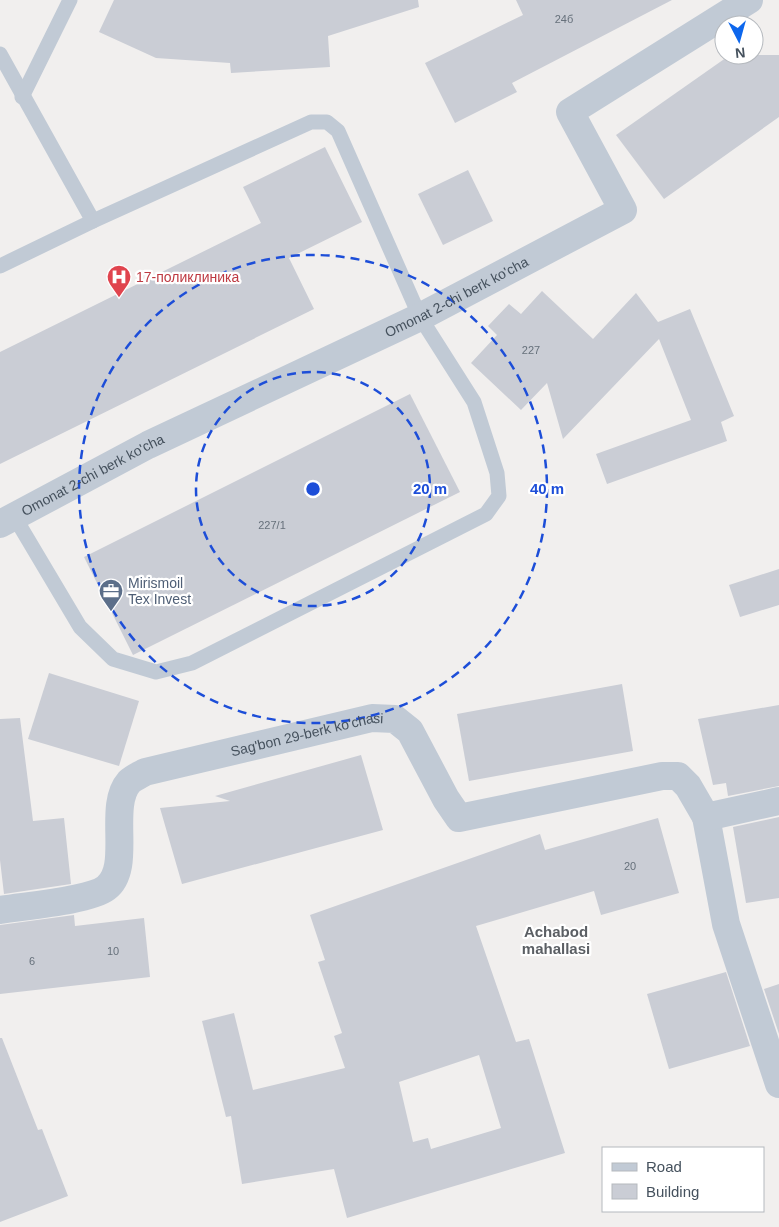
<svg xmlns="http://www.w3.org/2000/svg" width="779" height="1227" viewBox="0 0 779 1227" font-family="Helvetica,sans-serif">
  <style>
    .building { fill: #cacdd5; fill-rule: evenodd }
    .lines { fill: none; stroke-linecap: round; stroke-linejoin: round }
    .lane { stroke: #c1cad5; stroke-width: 15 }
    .street { stroke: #c1cad5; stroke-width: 28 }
    .ring { fill: none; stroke: #1d4ed8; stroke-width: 2.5; stroke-dasharray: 9 6 }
    .labels { text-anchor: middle; stroke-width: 4.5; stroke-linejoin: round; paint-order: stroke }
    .number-label { font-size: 11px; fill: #66707b }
    .health-label { font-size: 14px; fill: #be3a42; stroke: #fff; text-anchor: start }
    .street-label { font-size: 14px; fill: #45515d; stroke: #fff }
    .service-label { font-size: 14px; fill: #4e5e75; stroke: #fff; text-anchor: start }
    .neighbourhood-label { font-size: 15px; font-weight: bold; fill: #5b5f64; stroke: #fff }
    .centre { fill: #1d4ed8; stroke: #fff; stroke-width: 2.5 }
    .ring-label { font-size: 15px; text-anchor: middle; font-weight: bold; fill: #1d4ed8; stroke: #fff; stroke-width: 4.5; stroke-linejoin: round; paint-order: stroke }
  </style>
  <rect width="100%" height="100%" fill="#f1efee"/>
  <g class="building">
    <path d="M114 0H418L419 7 328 36 330 67 231 73 230 63 156 58 99 32Z"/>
    <path d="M516 0H672L512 83 517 92 455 123 425 63 523 15Z"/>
    <path d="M730 55H779V117L664 199 616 135Z"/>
    <path d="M325 147 362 222 289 258 314 309 0 464V352L261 223 243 187Z"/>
    <path d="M468 170 493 221 443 245 418 194Z"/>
    <path d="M542 291 593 339 636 293 658 322 690 309 734 416 721 422 727 441 607 484 596 454 691 420 659 339 563 439 547 383 521 410 471 363 497 335 488 326 509 304 521 314Z"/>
    <path d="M410 394 460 492 133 655 84 557Z"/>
    <path d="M779 569V605L740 617 729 585Z"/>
    <path d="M49 673 139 701 119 766 28 739Z"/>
    <path d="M622 684 633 751 469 781 457 714Z"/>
    <path d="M779 705V786L728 796 726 783 713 785 698 719Z"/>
    <path d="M20 718 33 821 64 818 71 884 4 894 0 860V719Z"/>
    <path d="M361 755 383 830 182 884 160 808 230 801 215 796Z"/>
    <path d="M779 817V898L746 903 733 827Z"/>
    <path d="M658 818 679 893 601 915 594 891 476 926 516 1042 529 1039 565 1153 347 1218 334 1169 242 1184 231 1116 226 1117 202 1021 234 1013 253 1090 345 1068 334 1036 342 1033 318 962 325 960 310 915 540 834 545 850ZM479 1055 501 1128 431 1149 428 1138 413 1142 399 1082Z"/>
    <path d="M74 915 75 926 144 918 150 977 0 994V925Z"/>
    <path d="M726 972 750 1046 669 1069 647 994Z"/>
    <path d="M779 984V1034L764 989Z"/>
    <path d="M0 1038H2L38 1130 42 1129 68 1196 0 1222Z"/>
  </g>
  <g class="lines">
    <g class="lane">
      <path d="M0 54 93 221"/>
      <path d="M22 97 70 0"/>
      <path d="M0 266 93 221 311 122H327L338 131 420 317 474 402 497 473 499 496 486 514 192 663 156 672 113 659 80 627 14 516"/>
    </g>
    <g class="street">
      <path id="s1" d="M0 524 148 445 420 317 623 210 570 112 749 0"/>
      <path d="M706 817 726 924 779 1084"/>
      <path id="s2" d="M0 910C23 906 89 901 106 888 133 868 107 807 129 782 133 778 140 775 145 772L372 718 395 719 410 731 446 799 459 818 662 776H678L688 786 706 817 779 801"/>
    </g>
  </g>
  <g class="ring">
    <circle cx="313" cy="489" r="117"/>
    <circle cx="313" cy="489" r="234"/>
  </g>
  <defs>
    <symbol id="hospital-pin" viewBox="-11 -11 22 30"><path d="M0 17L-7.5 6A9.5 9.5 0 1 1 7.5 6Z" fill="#e0444e" stroke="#fff"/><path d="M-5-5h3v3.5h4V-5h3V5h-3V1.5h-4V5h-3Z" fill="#fff"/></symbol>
    <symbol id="office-pin" viewBox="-11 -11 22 30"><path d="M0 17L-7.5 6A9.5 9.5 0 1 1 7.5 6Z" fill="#5c6f8a" stroke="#fff"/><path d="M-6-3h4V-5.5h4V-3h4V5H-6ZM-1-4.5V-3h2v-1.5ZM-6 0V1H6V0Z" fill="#fff"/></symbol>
  </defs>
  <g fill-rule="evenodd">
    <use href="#hospital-pin" x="105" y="263" width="28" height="38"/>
    <use href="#office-pin" x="97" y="577" width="28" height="38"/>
  </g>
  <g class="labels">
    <g class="number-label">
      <text x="564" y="23">24б</text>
      <text x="531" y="354">227</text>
      <text x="272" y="529">227/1</text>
      <text x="630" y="870">20</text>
      <text x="113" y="955">10</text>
      <text x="32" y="965">6</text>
    </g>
    <g class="health-label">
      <text x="136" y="282">17-поликлиника</text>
    </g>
    <g class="street-label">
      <text dy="5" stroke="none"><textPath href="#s1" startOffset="510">Omonat 2-chi berk ko'cha</textPath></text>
      <text dy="5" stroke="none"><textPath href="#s1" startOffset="105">Omonat 2-chi berk ko'cha</textPath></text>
      <text dy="5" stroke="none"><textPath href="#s2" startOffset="406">Sag'bon 29-berk ko'chasi</textPath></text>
    </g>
    <g class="service-label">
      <text x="128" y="588">Mirismoil<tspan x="128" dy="16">Tex Invest</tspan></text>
    </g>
    <g class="neighbourhood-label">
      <text x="556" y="937">Achabod<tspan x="556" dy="17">mahallasi</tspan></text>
    </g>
  </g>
  <circle cx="313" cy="489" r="8" class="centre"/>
  <g class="ring-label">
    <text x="430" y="494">20 m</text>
    <text x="547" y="494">40 m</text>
  </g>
  <rect x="602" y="1147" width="162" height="65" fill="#ffffff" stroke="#b5b9be"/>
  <rect x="612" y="1163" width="25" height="8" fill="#c1cad5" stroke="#b5b9be"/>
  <text x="646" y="1172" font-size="15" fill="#45515d">Road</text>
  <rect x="612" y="1184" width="25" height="15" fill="#cacdd5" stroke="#b5b9be"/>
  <text x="646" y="1197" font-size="15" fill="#45515d">Building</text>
  <g transform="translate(739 40) rotate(174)"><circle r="24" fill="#ffffff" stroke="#b5b9be"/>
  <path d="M0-4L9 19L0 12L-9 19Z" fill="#0d67ed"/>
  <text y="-8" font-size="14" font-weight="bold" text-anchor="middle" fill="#45515d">N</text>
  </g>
</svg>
